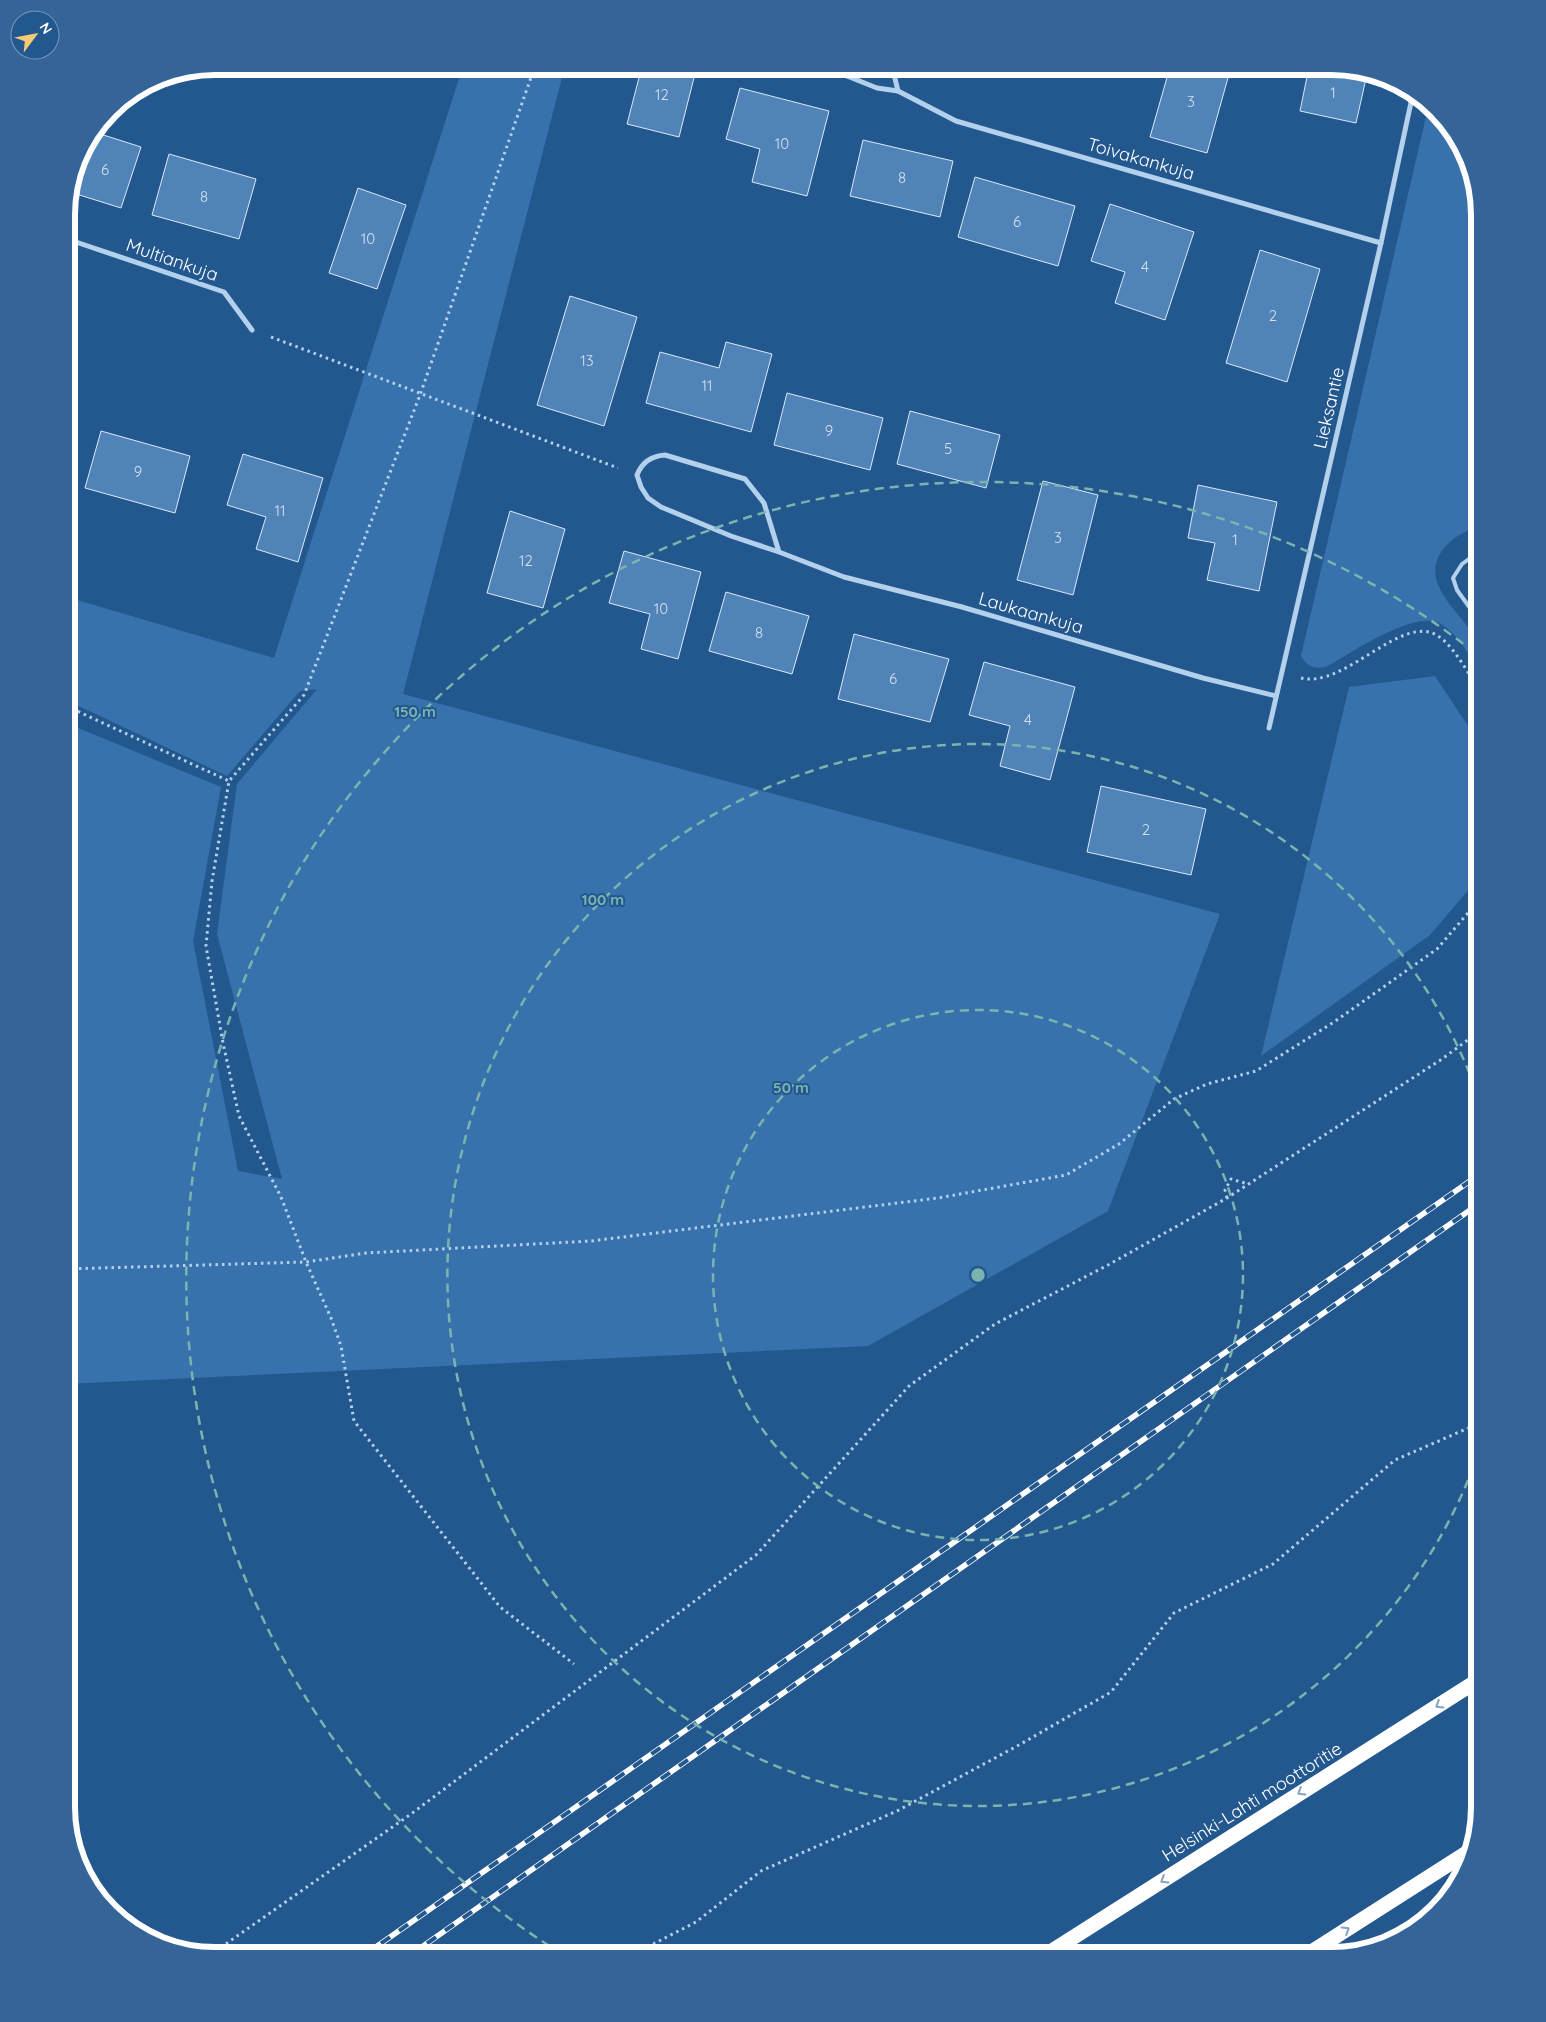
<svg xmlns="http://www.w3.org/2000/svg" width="1546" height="2022" viewBox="0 0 1546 2022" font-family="Quicksand,sans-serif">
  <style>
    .green { fill: #3772ac }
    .building { fill: #5083b8; stroke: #d8e9f9 }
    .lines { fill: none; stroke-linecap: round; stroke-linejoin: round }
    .path { stroke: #b3d0ec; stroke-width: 3; stroke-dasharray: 2.5 4; stroke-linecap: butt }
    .service { stroke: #b3d0ec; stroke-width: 4 }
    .minor { stroke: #b3d0ec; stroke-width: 5 }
    .motorway { stroke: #fff; stroke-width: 15 }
    .rail-casing { stroke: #fff; stroke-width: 5.5 }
    .rail { stroke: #23588f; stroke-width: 4; stroke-dasharray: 11; stroke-linecap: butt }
    .oneway { stroke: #86a3c1 }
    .ring { fill: none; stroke: #7bb4af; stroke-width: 2.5; stroke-dasharray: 9 6 }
    .labels { text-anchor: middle; stroke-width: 4; stroke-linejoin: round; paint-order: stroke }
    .number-label { font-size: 15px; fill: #d3e0ed }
    .street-label { font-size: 18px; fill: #fff; stroke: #23588f }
    .rim { fill: none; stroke: #fff; stroke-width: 6 }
    .centre { fill: #7bb4af; stroke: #23588f; stroke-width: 2.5 }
    .ring-label { font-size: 15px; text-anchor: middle; font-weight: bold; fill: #7bb4af; stroke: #23588f; stroke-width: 4; stroke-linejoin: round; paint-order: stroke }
  </style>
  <rect width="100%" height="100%" fill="#23588f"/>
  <g class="green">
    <path d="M463 66H565L403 694 1220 914 1108 1211 868 1346 66 1384V723L221 787 193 941 238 1171 282 1179 217 934 237 784 317 689 300 691 227 776 66 700 67 597 274 658Z"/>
    <path d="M1428 108 1455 132 1475 176 1480 215V523C1469 530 1453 537 1445 547 1414 583 1465 614 1479 644 1482 651 1480 664 1480 671 1469 655 1458 634 1441 624 1416 608 1349 654 1326 667 1313 669 1308 667 1301 656Z"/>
    <path d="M1435 676 1480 744V874L1476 881 1430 935 1261 1056 1349 687Z"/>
  </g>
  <g class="building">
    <path d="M642 66H697L679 137 627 124Z"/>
    <path d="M1170 67H1231L1207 153 1150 137Z"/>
    <path d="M1309 67H1341L1367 74 1356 123 1300 111Z"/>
    <path d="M740 88 829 111 807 196 752 182 760 149 726 139Z"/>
    <path d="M94 132 141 147 121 208 70 192 82 149Z"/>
    <path d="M863 140 953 161 940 217 850 196Z"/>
    <path d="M169 154 256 179 239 239 152 215Z"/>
    <path d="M975 177 1075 206 1058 266 958 237Z"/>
    <path d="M358 188 406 205 377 289 329 273Z"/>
    <path d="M1110 204 1194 232 1165 320 1115 303 1125 272 1091 261Z"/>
    <path d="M1260 250 1320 269 1287 382 1226 363Z"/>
    <path d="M570 296 637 317 604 426 537 405Z"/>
    <path d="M726 342 772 354 751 432 646 403 660 352 719 368Z"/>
    <path d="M787 393 883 418 870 470 774 445Z"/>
    <path d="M910 411 1000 435 986 488 897 464Z"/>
    <path d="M101 431 190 456 175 513 85 488Z"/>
    <path d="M243 454 323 478 298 562 256 549 266 517 227 505Z"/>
    <path d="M1043 481 1098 495 1073 595 1017 580Z"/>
    <path d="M1198 485 1277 502 1259 591 1207 580 1215 543 1188 538Z"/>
    <path d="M510 511 565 529 543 608 487 593Z"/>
    <path d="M624 551 701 572 678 659 641 649 650 614 609 603Z"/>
    <path d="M726 592 809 616 792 674 709 651Z"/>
    <path d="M854 634 949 659 930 722 838 699Z"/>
    <path d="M984 662 1075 687 1050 780 1000 766 1010 726 969 715Z"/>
    <path d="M1101 786 1206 809 1191 875 1087 852Z"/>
  </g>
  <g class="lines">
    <g class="path">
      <path d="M535 66 420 395 304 695 229 781 212 881 206 946 223 1043 239 1116 281 1197 306 1262 331 1318 341 1346 354 1421 500 1607 574 1664"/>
      <path d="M271 337 618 468"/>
      <path d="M1301 678C1345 689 1402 612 1438 636 1454 646 1469 675 1480 691"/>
      <path d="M66 706 229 781"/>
      <path d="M1227 1198 1225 1190 1231 1179 1248 1184"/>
      <path d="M66 1269 306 1262 366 1253 591 1241 938 1198 1066 1175 1119 1144 1174 1099 1207 1084 1256 1071 1334 1022 1437 949 1480 899"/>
      <path d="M210 1955 411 1814 756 1555 909 1386 995 1324 1108 1265 1227 1198 1442 1059 1480 1031"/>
      <path d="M630 1956 696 1922 761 1871 897 1811 1019 1745 1111 1692 1174 1613 1273 1564 1395 1460 1480 1423"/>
    </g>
    <path class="service" d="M1480 622 1457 590 1453 578 1462 564 1480 551"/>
    <g class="minor">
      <path d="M822 66 877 88 898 91 956 121 1381 243"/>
      <path d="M892 66 898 91"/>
      <path d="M67 239 224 292 252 330"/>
      <path d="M779 552 731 536 661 507 648 498 641 487 637 475C642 462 651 456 665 455L745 479 764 503 779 552 844 577 962 607 1203 678 1276 696"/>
      <path d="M1269 728 1381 243 1413 93"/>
    </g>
    <g class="motorway">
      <path d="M1044 1956 1480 1679"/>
      <path d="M1305 1956 1468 1852"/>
    </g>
    <defs>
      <g id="rail">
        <path d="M363 1956 1480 1174"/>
        <path d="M409 1956 1480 1203"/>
      </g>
    </defs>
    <use href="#rail" class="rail-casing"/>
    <use href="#rail" class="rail"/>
  </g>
  <defs><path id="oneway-chevron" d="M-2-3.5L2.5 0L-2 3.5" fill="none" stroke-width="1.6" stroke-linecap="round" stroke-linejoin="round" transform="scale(1.25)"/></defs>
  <g class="oneway">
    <use href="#oneway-chevron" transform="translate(1439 1705) rotate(148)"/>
    <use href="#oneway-chevron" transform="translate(1301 1792) rotate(148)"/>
    <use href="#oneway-chevron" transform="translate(1164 1880) rotate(148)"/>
    <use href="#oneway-chevron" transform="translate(1346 1930) rotate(-32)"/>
  </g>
  <g class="ring">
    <circle cx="978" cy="1275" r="265"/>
    <path d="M1479 1452A531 531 0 1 1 1479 1098"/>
    <path d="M562 1954A796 796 0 1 1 1479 656"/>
  </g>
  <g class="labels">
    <g class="number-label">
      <text x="1333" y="98">1</text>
      <text x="662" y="100">12</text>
      <text x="1191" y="107">3</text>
      <text x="782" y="149">10</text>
      <text x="105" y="175">6</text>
      <text x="902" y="183">8</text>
      <text x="204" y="202">8</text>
      <text x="1017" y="227">6</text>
      <text x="368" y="244">10</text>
      <text x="1145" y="272">4</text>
      <text x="1273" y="321">2</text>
      <text x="587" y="366">13</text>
      <text x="707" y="391">11</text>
      <text x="829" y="436">9</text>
      <text x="948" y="454">5</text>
      <text x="138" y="477">9</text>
      <text x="280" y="516">11</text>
      <text x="1058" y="543">3</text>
      <text x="1235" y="545">1</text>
      <text x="526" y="566">12</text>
      <text x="661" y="614">10</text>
      <text x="759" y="638">8</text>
      <text x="893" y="684">6</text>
      <text x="1028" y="725">4</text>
      <text x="1146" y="835">2</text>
    </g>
    <g class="street-label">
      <text transform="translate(1141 159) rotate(16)" y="6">Toivakankuja</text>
      <text transform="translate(172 260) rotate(19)" y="6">Multiankuja</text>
      <text transform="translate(1329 408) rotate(-77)" y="6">Lieksantie</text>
      <text transform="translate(1031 613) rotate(16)" y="6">Laukaankuja</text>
      <text transform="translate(1252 1802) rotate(-32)" y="6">Helsinki-Lahti moottoritie</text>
    </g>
  </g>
  <path d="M0 0H1546V2022H0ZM215 75H1331A140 140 0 0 1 1471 215V1807A140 140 0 0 1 1331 1947H215A140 140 0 0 1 75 1807V215A140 140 0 0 1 215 75Z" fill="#356598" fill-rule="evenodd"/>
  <path class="rim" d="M215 75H1331A140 140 0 0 1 1471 215V1807A140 140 0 0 1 1331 1947H215A140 140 0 0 1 75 1807V215A140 140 0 0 1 215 75Z"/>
  <circle cx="978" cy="1275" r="8" class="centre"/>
  <g class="ring-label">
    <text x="415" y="717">150 m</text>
    <text x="603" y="905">100 m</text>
    <text x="791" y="1093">50 m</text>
  </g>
  <g transform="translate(35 35) rotate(58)"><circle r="24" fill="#23588f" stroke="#7b9bbc"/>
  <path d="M0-4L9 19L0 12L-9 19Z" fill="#f7cb76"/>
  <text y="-8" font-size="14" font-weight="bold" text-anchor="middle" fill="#ffffff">N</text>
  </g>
</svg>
